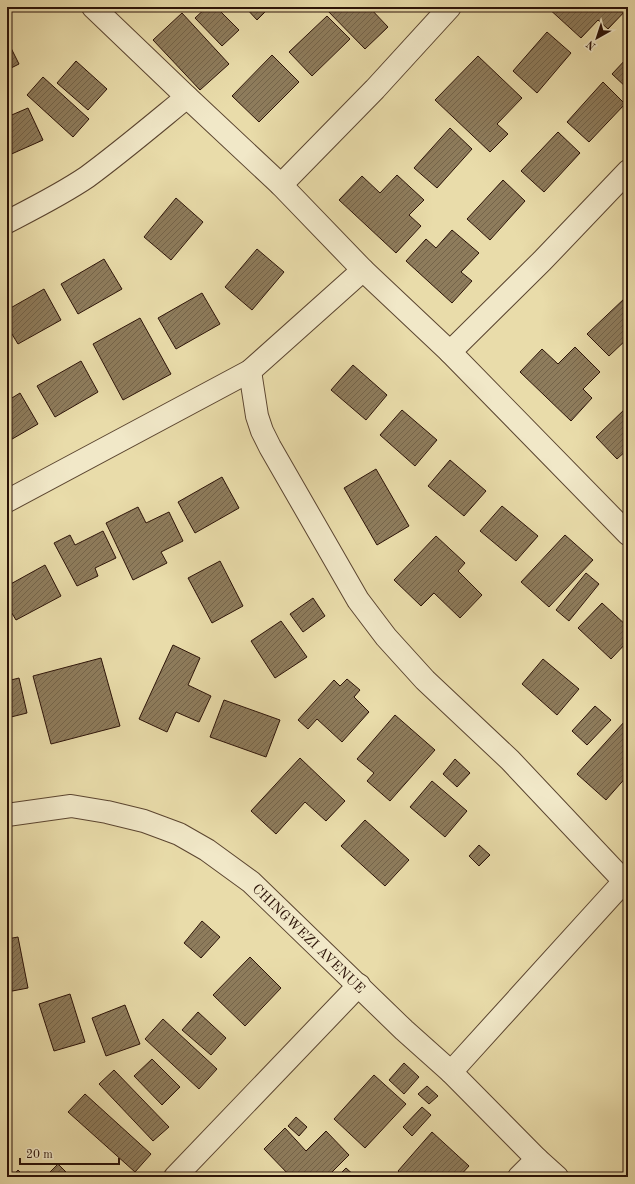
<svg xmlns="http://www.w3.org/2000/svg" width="635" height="1184" viewBox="0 0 635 1184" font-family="'Old Standard TT',serif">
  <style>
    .building { fill: url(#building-hatch); stroke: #2c1308 }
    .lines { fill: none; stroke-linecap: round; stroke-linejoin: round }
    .street-casing { stroke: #5b4530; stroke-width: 24 }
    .street { stroke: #f1e8c8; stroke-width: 22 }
    .labels { text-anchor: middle; stroke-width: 4; stroke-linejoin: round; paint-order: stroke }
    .street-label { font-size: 14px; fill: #2c1308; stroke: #f1e8c8 }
  </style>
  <defs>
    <pattern id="building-hatch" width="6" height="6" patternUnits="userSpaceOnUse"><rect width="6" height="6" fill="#8e7c5c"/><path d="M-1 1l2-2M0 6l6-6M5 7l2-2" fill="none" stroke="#74644a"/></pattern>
  </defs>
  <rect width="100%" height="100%" fill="#e9dcaa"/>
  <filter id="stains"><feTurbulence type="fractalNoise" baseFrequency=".005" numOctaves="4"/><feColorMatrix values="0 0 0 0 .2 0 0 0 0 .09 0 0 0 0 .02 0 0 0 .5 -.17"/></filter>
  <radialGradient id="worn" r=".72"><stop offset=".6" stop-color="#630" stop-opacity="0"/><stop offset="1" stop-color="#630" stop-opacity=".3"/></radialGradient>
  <g class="building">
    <path d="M207 7H216L239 30 222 46 195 18Z"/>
    <path d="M245 7H270L257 20Z"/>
    <path d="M324 7H369L388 27 365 49Z"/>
    <path d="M547 7H627L628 8 608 29 598 20 581 38Z"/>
    <path d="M182 13 229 64 200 90 153 40Z"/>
    <path d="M327 16 350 39 312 76 289 52Z"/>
    <path d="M547 32 571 53 537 93 513 71Z"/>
    <path d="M7 40 19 64 7 70Z"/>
    <path d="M272 55 299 82 259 122 232 96Z"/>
    <path d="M478 56 522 98 497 124 508 134 490 152 435 100Z"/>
    <path d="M628 57V89L612 74Z"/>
    <path d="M76 61 107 89 88 110 57 83Z"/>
    <path d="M43 77 89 119 73 137 27 95Z"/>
    <path d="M603 82 625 104 589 142 567 122Z"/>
    <path d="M28 108 43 140 7 156V117Z"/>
    <path d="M450 128 472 149 437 188 414 168Z"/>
    <path d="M558 132 580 153 544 192 521 171Z"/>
    <path d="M397 175 424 200 409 215 421 226 396 253 339 200 362 176 380 193Z"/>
    <path d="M503 180 525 201 490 240 467 219Z"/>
    <path d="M176 198 203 222 171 260 144 237Z"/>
    <path d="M452 230 479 253 461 272 472 281 452 303 406 261 426 239 436 248Z"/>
    <path d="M257 249 284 272 252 310 225 287Z"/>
    <path d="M104 259 122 289 78 314 61 284Z"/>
    <path d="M44 289 61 320 18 344 7 326V310Z"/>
    <path d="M202 293 220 324 176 349 158 318Z"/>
    <path d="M626 297 628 299V338L609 356 587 334Z"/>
    <path d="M140 318 171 374 123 400 93 344Z"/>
    <path d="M575 347 600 372 583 389 592 398 571 421 520 372 542 349 558 364Z"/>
    <path d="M81 361 98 392 55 417 37 386Z"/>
    <path d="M353 365 387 395 366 420 331 390Z"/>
    <path d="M20 393 38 424 7 442V401Z"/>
    <path d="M628 406V449L617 459 596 437Z"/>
    <path d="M402 410 437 440 415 466 380 435Z"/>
    <path d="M450 460 486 491 464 516 428 486Z"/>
    <path d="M376 469 409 526 377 545 344 488Z"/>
    <path d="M222 477 239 508 195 533 178 502Z"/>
    <path d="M502 506 538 536 516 561 480 531Z"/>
    <path d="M138 507 146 523 169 512 183 541 161 552 167 563 133 580 106 523Z"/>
    <path d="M103 531 116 558 95 568 98 576 77 586 54 543 70 535 75 545Z"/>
    <path d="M565 535 593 560 549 607 521 582Z"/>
    <path d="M436 536 465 563 458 571 482 595 460 618 434 593 421 606 394 580Z"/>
    <path d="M220 561 243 606 212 623 188 578Z"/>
    <path d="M45 565 61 596 16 620 7 605V586Z"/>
    <path d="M586 573 599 584 569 621 556 610Z"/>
    <path d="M313 598 325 616 303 632 290 614Z"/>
    <path d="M602 603 628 627V641L611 659 578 628Z"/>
    <path d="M281 621 307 657 275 678 251 641Z"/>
    <path d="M173 645 200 658 188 685 211 696 199 722 176 712 167 732 139 719Z"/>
    <path d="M101 658 120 726 51 744 33 676Z"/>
    <path d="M543 659 579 689 557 715 522 684Z"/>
    <path d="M19 678 27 713 7 718V681Z"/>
    <path d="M347 679 360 690 354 697 369 712 342 742 317 719 308 729 298 720 334 680 340 686Z"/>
    <path d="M224 700 280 720 266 757 210 737Z"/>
    <path d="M595 706 611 720 587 745 572 731Z"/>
    <path d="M395 715 435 750 390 801 367 781 374 773 357 759Z"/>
    <path d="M625 721 628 724V775L606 800 577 774Z"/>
    <path d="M300 758 345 801 326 821 305 802 276 834 251 811Z"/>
    <path d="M455 759 470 773 457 787 443 774Z"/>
    <path d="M432 781 467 811 445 837 410 807Z"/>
    <path d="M365 820 409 860 385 886 341 846Z"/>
    <path d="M479 845 490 855 479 866 469 856Z"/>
    <path d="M202 921 220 937 201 958 184 943Z"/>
    <path d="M18 937 28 988 7 992V939Z"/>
    <path d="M250 957 281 988 245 1026 213 995Z"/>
    <path d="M70 994 85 1042 54 1051 39 1004Z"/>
    <path d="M125 1005 140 1044 106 1056 92 1018Z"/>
    <path d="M198 1012 226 1038 211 1055 182 1030Z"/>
    <path d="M163 1019 217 1069 199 1089 145 1039Z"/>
    <path d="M152 1059 180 1087 162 1105 134 1076Z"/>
    <path d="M404 1063 419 1077 404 1094 389 1080Z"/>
    <path d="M114 1070 169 1127 153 1141 99 1084Z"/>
    <path d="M374 1075 406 1104 365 1148 334 1119Z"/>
    <path d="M427 1086 438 1096 429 1104 418 1094Z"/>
    <path d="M85 1094 151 1154 135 1172 68 1112Z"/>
    <path d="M422 1107 431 1115 412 1136 403 1127Z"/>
    <path d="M296 1117 307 1127 299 1136 288 1126Z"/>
    <path d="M285 1128 306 1151 326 1131 349 1155 328 1176 330 1177H291L264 1149Z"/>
    <path d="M432 1132 469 1166 459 1177H435L431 1174 428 1177H404L398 1171Z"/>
    <path d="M58 1164 71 1177H45Z"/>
    <path d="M346 1168 356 1177H339L338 1176Z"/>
    <path d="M18 1170 25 1177H12Z"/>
  </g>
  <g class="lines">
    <defs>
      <g id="street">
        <path d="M93 7 187 97 281 185 363 270 450 352 628 534"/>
        <path d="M281 185 375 89 450 7"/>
        <path d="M7 222C34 208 62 194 87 177 121 152 154 124 187 97"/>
        <path d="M450 352 542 261 628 171"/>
        <path d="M250 371 257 416 262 431 270 447 358 600 386 637 425 680 510 760 624 881"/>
        <path d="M7 501 250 371 363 270"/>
        <path id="s1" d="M7 815 71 806 107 812 144 821 179 834 207 850 251 882 404 1030 451 1072 537 1159 557 1177"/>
        <path d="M451 1072 628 877"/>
        <path d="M175 1177 359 985"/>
        <path d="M519 1177 537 1159"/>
      </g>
    </defs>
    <use href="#street" class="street-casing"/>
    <use href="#street" class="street"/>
  </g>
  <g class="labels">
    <g class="street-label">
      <text dy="5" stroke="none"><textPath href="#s1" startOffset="344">CHINGWEZI AVENUE</textPath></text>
    </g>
  </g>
  <rect width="635" height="1184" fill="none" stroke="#e9dcaa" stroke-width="24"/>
  <rect x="8" y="8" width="619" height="1168" fill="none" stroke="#2c1308" stroke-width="2"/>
  <rect x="12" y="12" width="611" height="1160" fill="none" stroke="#2c1308"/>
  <g transform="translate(597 38) rotate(219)" stroke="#f1e8c8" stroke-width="3" paint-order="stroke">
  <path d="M0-3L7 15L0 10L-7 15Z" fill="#2c1308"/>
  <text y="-6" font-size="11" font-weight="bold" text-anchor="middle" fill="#2c1308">N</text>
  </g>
  <path d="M20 1158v6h99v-6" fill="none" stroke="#2c1308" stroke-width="2"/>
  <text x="26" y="1158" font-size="12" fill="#2c1308" stroke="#f1e8c8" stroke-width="3" paint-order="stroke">20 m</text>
  <rect width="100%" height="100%" filter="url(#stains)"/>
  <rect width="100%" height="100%" fill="url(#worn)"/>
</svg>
